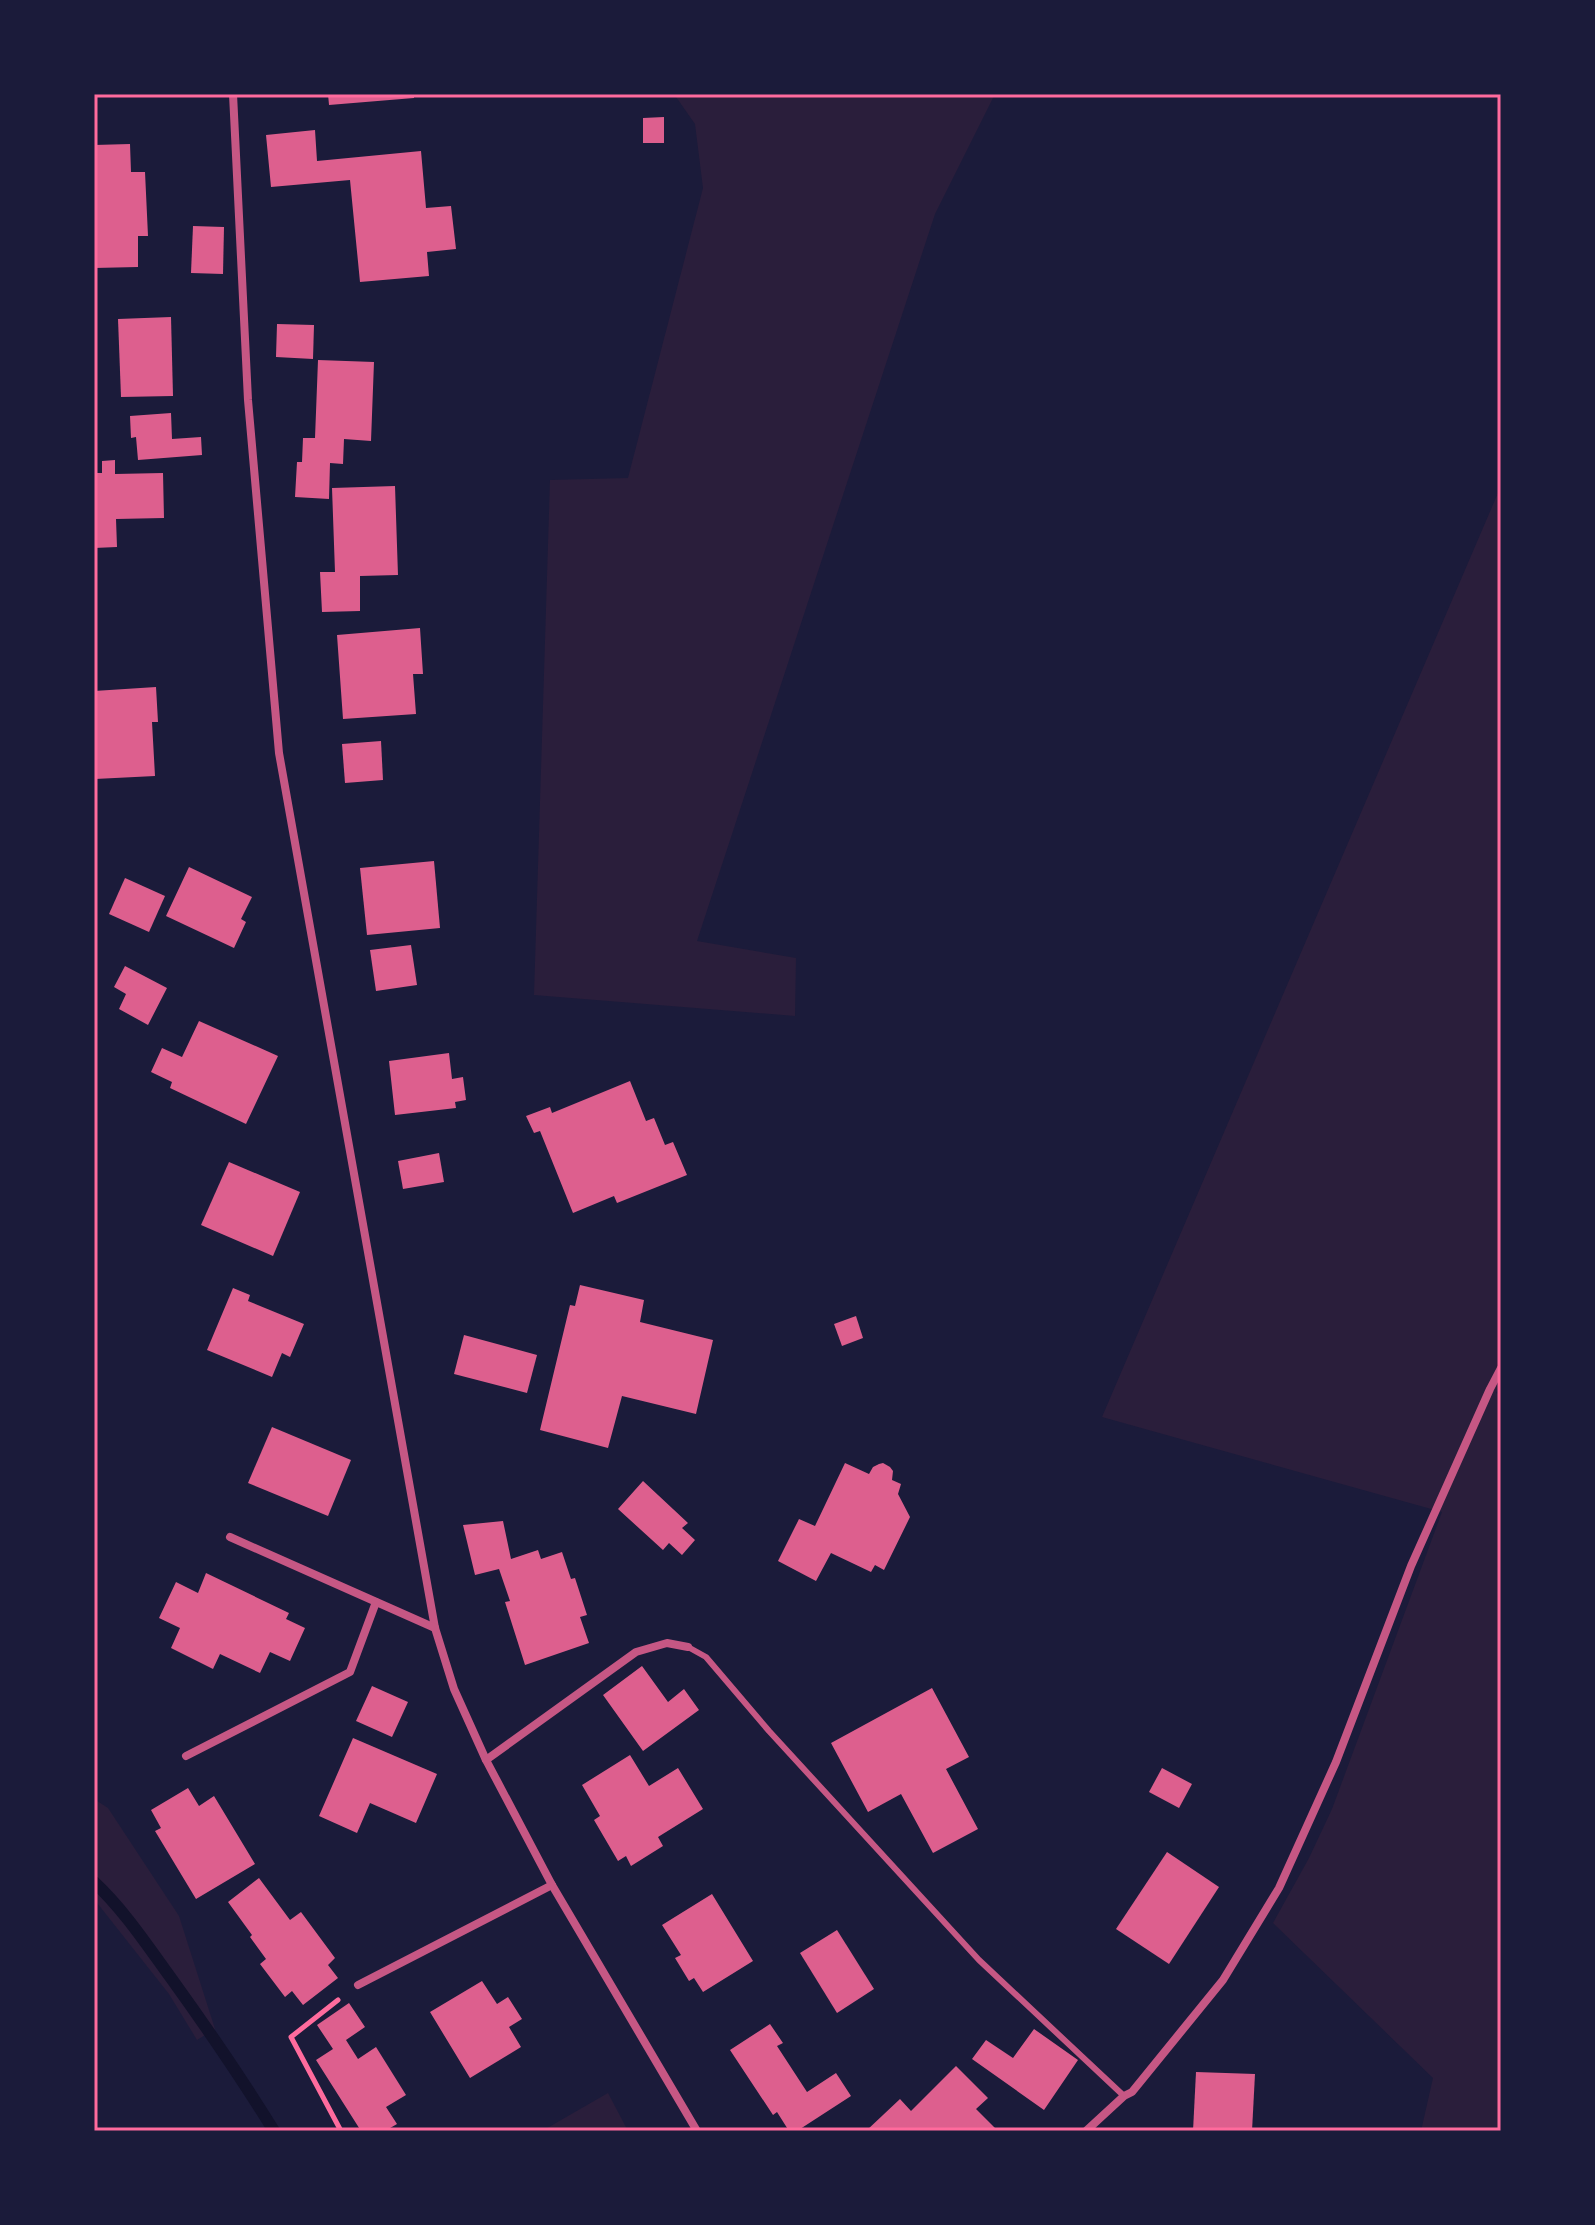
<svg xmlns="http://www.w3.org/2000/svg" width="1595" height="2225" viewBox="0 0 1595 2225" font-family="'Titillium Web',sans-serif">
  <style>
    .green { fill: #2a1e3b }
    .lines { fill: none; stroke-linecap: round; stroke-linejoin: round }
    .stream { stroke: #12122b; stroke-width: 12 }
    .building { fill: #dd5f8e }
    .path { stroke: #ff6b9d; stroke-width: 5 }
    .service { stroke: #c65784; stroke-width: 6 }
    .minor { stroke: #c65784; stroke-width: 8 }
    .neatline { fill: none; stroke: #ff6b9d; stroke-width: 3 }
  </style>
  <rect width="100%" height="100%" fill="#1b1b3a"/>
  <g class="green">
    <path d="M674 94H995L935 214 697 941 796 958 795 1016 534 995 550 480 628 478 703 188 695 124Z"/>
    <path d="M1501 486V1384L1496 1393 1501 1395V2131H1421L1433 2078 1273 1923 1309 1858 1332 1809 1442 1512 1102 1417Z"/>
    <path d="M94 1799 108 1808 179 1916 215 2029 197 2040 169 1994 94 1899Z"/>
    <path d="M608 2093 628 2131H542Z"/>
  </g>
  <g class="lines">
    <path class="stream" d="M94 1882C124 1910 147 1945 171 1978 207 2028 242 2079 274 2131"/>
  </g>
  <g class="building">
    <path d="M328 94H414V98L329 105Z"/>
    <path d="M664 117V143H643V118Z"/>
    <path d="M315 130 317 161 421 151 426 208 451 206 456 249 427 252 429 276 360 282 350 180 271 187 266 135Z"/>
    <path d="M130 144 131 172H145L148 236H138V267L94 268V145Z"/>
    <path d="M193 226 224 227 223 274 191 273Z"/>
    <path d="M171 317 173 396 121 397 118 319Z"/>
    <path d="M277 324 314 325 313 359 276 357Z"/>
    <path d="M318 360 374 362 371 441 344 439 343 464 330 463 329 499 295 497 297 462H302L303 438H315Z"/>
    <path d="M171 413 172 439 201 437 202 455 138 460 136 437 131 438 130 416Z"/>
    <path d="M115 460V474L163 473 164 518 116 519 117 547 94 548V473H102V461Z"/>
    <path d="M395 486 398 575 360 576V611L322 612 320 572H335L332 488Z"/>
    <path d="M420 628 423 674H413L416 714 343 719 337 635Z"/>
    <path d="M156 687 158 722H152L155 776 95 779 94 691Z"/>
    <path d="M381 741 383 780 345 783 342 744Z"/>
    <path d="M434 861 440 928 367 935 360 868Z"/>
    <path d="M189 867 252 897 241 919 246 922 234 948 166 916Z"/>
    <path d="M125 878 165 896 149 932 109 914Z"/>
    <path d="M411 945 417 985 376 991 370 950Z"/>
    <path d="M125 966 167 988 148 1025 119 1009 126 994 114 987Z"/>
    <path d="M199 1021 278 1056 246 1124 170 1088 172 1082 151 1072 162 1048 182 1057Z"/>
    <path d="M449 1053 452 1079 463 1077 466 1100 455 1102 456 1108 395 1115 389 1061Z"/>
    <path d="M630 1081 646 1121 654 1118 665 1145 673 1142 687 1175 617 1203 614 1196 573 1213 540 1131 534 1133 526 1116 550 1107 552 1113Z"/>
    <path d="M439 1153 444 1182 403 1189 398 1161Z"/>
    <path d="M229 1162 300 1192 273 1256 201 1225Z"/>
    <path d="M580 1285 644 1300 640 1322 713 1340 696 1414 622 1396 608 1448 540 1430 570 1305 575 1306Z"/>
    <path d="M233 1288 250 1295 248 1301 304 1324 290 1357 282 1353 272 1377 207 1350Z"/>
    <path d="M856 1316 863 1338 842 1346 834 1324Z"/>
    <path d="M464 1335 537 1355 527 1393 454 1374Z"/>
    <path d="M272 1427 351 1460 328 1516 248 1483Z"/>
    <path d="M845 1463 869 1474 873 1467 879 1464 883 1463 890 1467 893 1471 892 1480 901 1484 898 1494 910 1517 884 1570 875 1565 871 1572 831 1553 816 1581 778 1561 799 1519 815 1526Z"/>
    <path d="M643 1481 688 1523 682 1528 695 1540 682 1555 669 1543 663 1550 618 1509Z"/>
    <path d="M503 1521 511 1559 538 1550 541 1559 562 1552 571 1579 575 1578 587 1615 580 1617 589 1643 525 1665 505 1602 510 1601 499 1569 475 1575 463 1525Z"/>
    <path d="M206 1573 289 1613 286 1619 305 1628 290 1661 270 1652 260 1673 220 1654 213 1669 171 1648 180 1628 159 1618 176 1582 198 1593Z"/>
    <path d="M642 1666 668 1702 684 1689 699 1710 643 1751 603 1695Z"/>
    <path d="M372 1686 408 1702 392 1737 356 1721Z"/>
    <path d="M932 1688 969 1757 946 1769 978 1829 933 1853 901 1794 868 1812 831 1743Z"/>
    <path d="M353 1738 437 1774 416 1823 370 1803 357 1833 319 1816Z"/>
    <path d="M630 1755 649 1786 678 1768 703 1809 658 1837 663 1846 631 1866 626 1856 618 1861 594 1820 600 1816 582 1785Z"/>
    <path d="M1162 1768 1192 1784 1179 1808 1149 1792Z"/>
    <path d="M188 1788 199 1806 214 1796 255 1864 196 1899 155 1831 161 1828 151 1810Z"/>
    <path d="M1167 1852 1219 1887 1169 1964 1116 1929Z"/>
    <path d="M259 1878 290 1920 301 1912 335 1958 328 1965 338 1978 303 2005 292 1991 285 1997 260 1964 266 1959 250 1937 252 1935 228 1902Z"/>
    <path d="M712 1894 753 1961 703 1992 694 1978 689 1981 675 1958 681 1955 662 1925Z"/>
    <path d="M837 1930 874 1989 837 2013 800 1953Z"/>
    <path d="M482 1981 497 2004 508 1997 522 2019 509 2027 521 2047 470 2078 430 2012Z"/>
    <path d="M349 2003 365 2027 346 2040 358 2059 376 2047 406 2095 386 2107 397 2124 385 2131H361L316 2060 333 2049 317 2025Z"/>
    <path d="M770 2024 783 2043 777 2046 807 2092 836 2073 851 2096 797 2131H789L777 2112 773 2115 730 2050Z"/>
    <path d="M1034 2029 1078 2060 1044 2110 972 2059 986 2040 1013 2058Z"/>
    <path d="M956 2066 988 2098 976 2109 998 2131H866L900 2099 911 2111Z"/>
    <path d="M1196 2072 1255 2074 1252 2131H1193Z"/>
  </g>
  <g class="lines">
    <path class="path" d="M338 2000 291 2037 341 2131"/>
    <path class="service" d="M688 1647 706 1657 769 1731 979 1960 1124 2096"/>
    <g class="minor">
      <path d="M233 94 248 400 279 753 435 1628 454 1689 486 1760 552 1885 697 2131"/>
      <path d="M230 1537 435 1628"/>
      <path d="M186 1756 350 1672 376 1602"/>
      <path d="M486 1760 636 1652 667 1643 688 1647"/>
      <path d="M358 1985 552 1885"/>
      <path d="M1086 2131 1124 2096 1132 2092 1223 1980 1279 1888 1336 1762 1411 1566 1490 1389 1501 1368"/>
    </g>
  </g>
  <rect width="1595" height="2225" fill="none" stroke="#1b1b3a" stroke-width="192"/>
  <rect x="96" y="96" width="1403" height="2033" class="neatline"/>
</svg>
